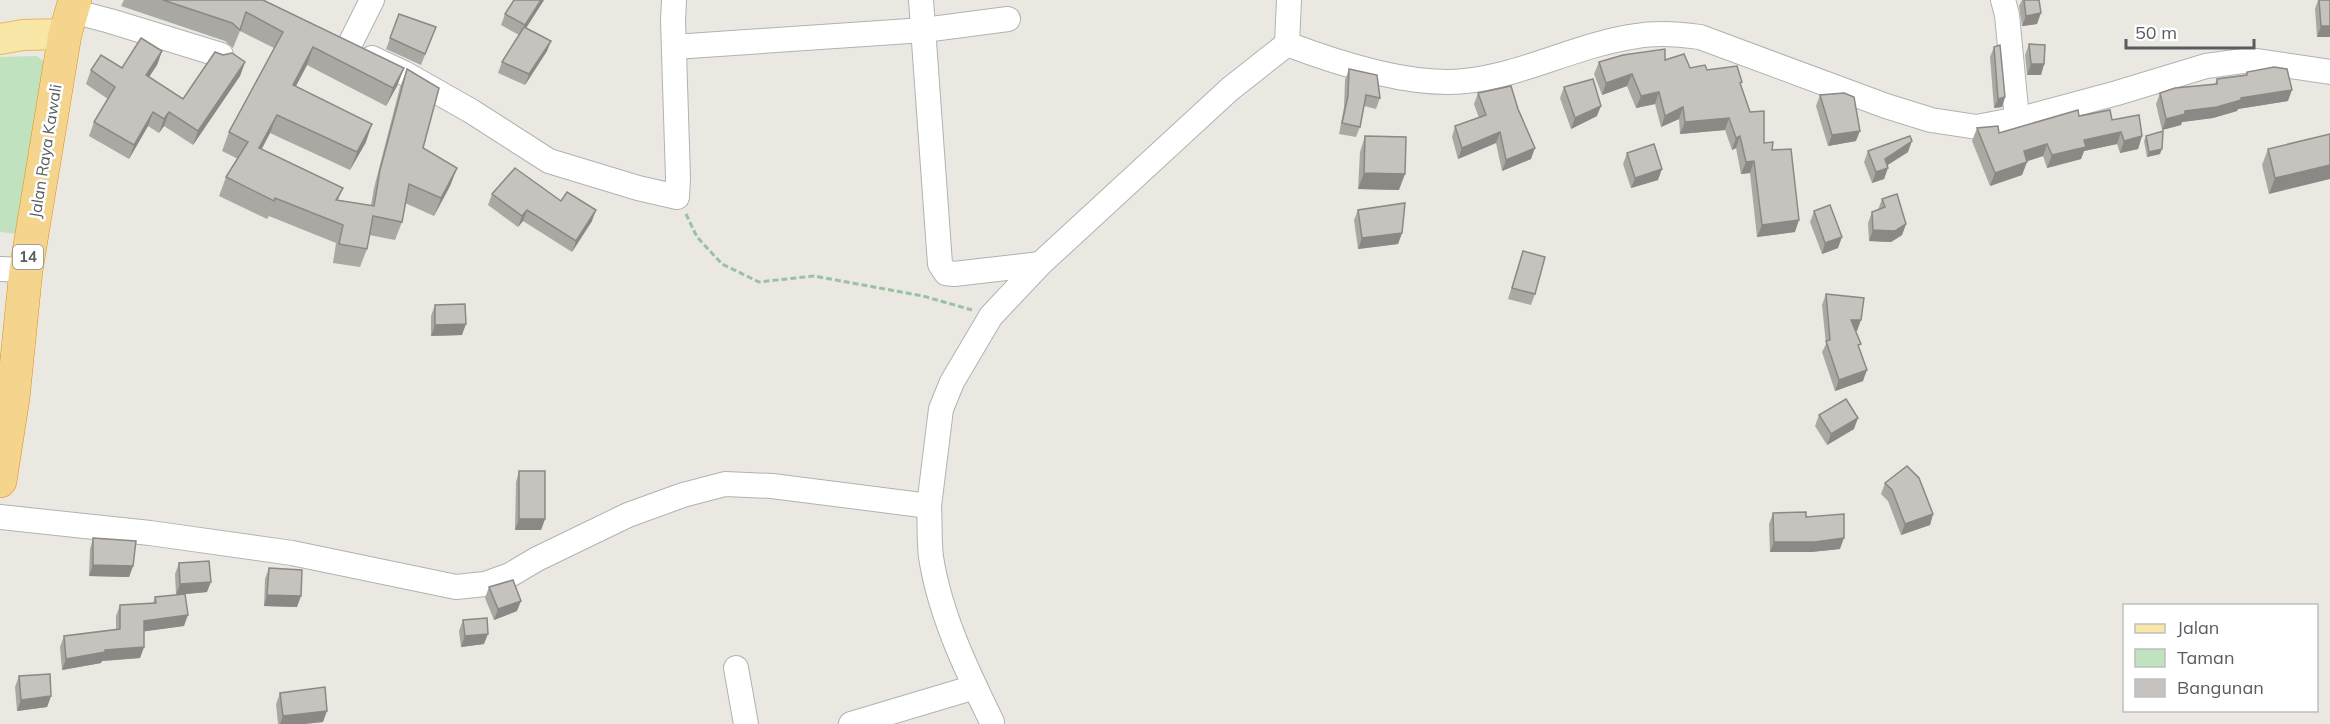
<svg xmlns="http://www.w3.org/2000/svg" width="2330" height="724" viewBox="0 0 2330 724" font-family="Mulish,sans-serif">
  <style>
    .green { fill: #c1e2be }
    .lines { fill: none; stroke-linecap: round; stroke-linejoin: round }
    .minor-casing { stroke: #afb2b6; stroke-width: 26 }
    .major-casing { stroke: #e7b85e; stroke-width: 32 }
    .highway-casing { stroke: #dd900f; stroke-width: 34 }
    .path { stroke: #99c2a2; stroke-width: 3; stroke-dasharray: 6 3; stroke-linecap: butt }
    .minor { stroke: #fff; stroke-width: 24 }
    .major { stroke: #f9e7a8; stroke-width: 30 }
    .highway { stroke: #f5d58e; stroke-width: 33 }
    .wall { fill: #aaa8a3 }
    .shaded-wall { fill: #8b8885 }
    .building { fill: #c6c3be; stroke: #8b8885; stroke-width: 1.5 }
    .labels { text-anchor: middle; stroke-width: 5; stroke-linejoin: round; paint-order: stroke }
    .shield { fill: #fff; stroke: #8b8e90; stroke-width: 1.5 }
    .shield-label { font-size: 15px; font-weight: bold; fill: #595d61 }
    .street-label { font-size: 16px; fill: #595d61; stroke: #fff }
  </style>
  <rect width="100%" height="100%" fill="#ebe8e1"/>
  <path class="green" d="M37 56 49 66 25 235 0 232V57Z"/>
  <g class="lines">
    <defs>
      <g id="minor">
        <path d="M921 0 940 264 946 273 954 274 1040 264"/>
        <path d="M1289 0 1287 44C1337 63 1411 87 1465 81 1524 75 1578 44 1637 36 1658 32 1679 34 1700 37L1886 106 1931 120 1977 127 2028 117 2117 93 2206 66 2250 60 2330 72"/>
        <path d="M2003 0 2007 15 2017 119"/>
        <path d="M72 11 110 21 221 55"/>
        <path d="M674 47 924 30 1008 19"/>
        <path d="M348 48 372 0"/>
        <path d="M372 58 404 73 471 111 549 161 638 188 677 197 678 178 673 21 674 0"/>
        <path d="M0 269 26 270"/>
        <path d="M929 506 941 409 952 382 991 316 1040 264 1230 89 1287 44"/>
        <path d="M0 517 150 533 292 553 456 587 485 584 510 575 537 559 628 515 683 495 725 484 772 486 929 506C930 523 929 541 931 557 940 615 967 671 992 722"/>
        <path d="M736 668 746 724"/>
        <path d="M851 724 975 687"/>
      </g>
      <path id="major" d="M0 39 23 35 65 34"/>
      <path id="highway" d="M0 481 13 398 26 270 65 34 75 0"/>
    </defs>
    <use href="#minor" class="minor-casing"/>
    <use href="#major" class="major-casing"/>
    <use href="#highway" class="highway-casing"/>
    <path class="path" d="M686 214 697 237 722 264 759 282 814 276 923 296 972 310"/>
    <use href="#minor" class="minor"/>
    <use href="#major" class="major"/>
    <use href="#highway" class="highway"/>
  </g>
  <g class="wall">
    <path d="M124 0H263L404 68 397 86 386 106 307 65 296 86 366 142 350 170 270 133 262 149 343 188 338 200 371 205 374 188 400 87 407 69 423 148 457 168 450 186 434 216 405 203 402 222 395 240 369 235 367 249 360 267 333 263 336 243 269 216 267 219 219 196 226 177 238 159 222 151 229 132 274 48 240 31 233 48 225 41 121 6Z"/>
    <path d="M544 0 526 28 551 41 547 51 525 85 498 73 502 62 519 35 501 25 505 14Z"/>
    <path d="M2022 0H2039L2037 24 2022 26 2019 6Z"/>
    <path d="M2318 0H2330V37H2317L2315 9Z"/>
    <path d="M399 14 436 27 421 65 386 49Z"/>
    <path d="M2029 44 2044 64 2041 75H2027L2025 55Z"/>
    <path d="M1994 47 2005 97 2002 107 1994 108 1990 57Z"/>
    <path d="M162 51 157 65 149 77 183 99 245 62 240 76 193 145 164 126 159 133 148 126 129 159 89 136 94 122 108 99 86 84 91 70 122 68Z"/>
    <path d="M1665 60 1690 68 1707 70 1741 86 1750 112 1764 143 1772 150 1795 232 1757 237 1750 173 1741 174 1736 148 1732 150 1725 130 1680 134 1679 119 1661 127 1655 104 1636 108 1627 86 1602 95 1594 74 1599 62Z"/>
    <path d="M1349 69 1380 98 1376 109 1364 106 1360 127 1356 137 1339 134 1344 107 1345 80Z"/>
    <path d="M2247 72 2288 101 2238 109 2237 111 2213 118 2182 122 2181 125 2162 130 2156 104 2160 93 2215 84 2217 79 2246 75Z"/>
    <path d="M1564 87 1597 116 1571 129 1560 98Z"/>
    <path d="M1478 93 1531 159 1502 171 1496 143 1458 159 1452 137 1455 126 1479 118 1474 104Z"/>
    <path d="M1820 95 1856 141 1828 146 1816 106Z"/>
    <path d="M2079 116 2112 120 2142 136 2138 149 2120 153 2117 144 2084 151 2081 159 2047 168 2043 156 2027 161 2022 175 1990 186 1972 141 1977 128 1999 133Z"/>
    <path d="M2330 134 2269 194 2262 165 2268 149Z"/>
    <path d="M1365 136 1399 190 1358 189 1360 152Z"/>
    <path d="M2146 136 2160 154 2147 157 2144 141Z"/>
    <path d="M1868 151 1908 152 1888 165 1884 179 1872 183 1864 162Z"/>
    <path d="M1627 153 1658 180 1631 188 1623 164Z"/>
    <path d="M492 194 561 201 592 221 572 252 523 221 518 227 488 205Z"/>
    <path d="M1882 199 1906 224 1902 235 1891 242 1869 241 1868 223 1872 212 1878 210Z"/>
    <path d="M1358 210 1402 233 1398 244 1358 249 1354 220Z"/>
    <path d="M1814 211 1838 248 1822 254 1810 222Z"/>
    <path d="M1523 251 1535 294 1531 305 1508 299Z"/>
    <path d="M1826 294 1857 331H1856L1859 348 1863 381 1835 391 1822 352 1826 344 1822 305Z"/>
    <path d="M435 305 462 335 431 336V316Z"/>
    <path d="M1819 415 1854 429 1827 445 1815 426Z"/>
    <path d="M519 471 545 519 541 530H515L516 482Z"/>
    <path d="M1885 483 1933 514 1930 525 1901 535 1888 501 1881 494Z"/>
    <path d="M1773 513 1806 517 1840 549 1811 552H1770L1769 524Z"/>
    <path d="M93 538 133 566 129 577 89 576 90 549Z"/>
    <path d="M179 563 207 592 185 594 184 626 144 631V647L140 658 102 661 101 663 62 670 60 647 64 636 116 630V616L120 605 153 603 155 597 176 595 175 574Z"/>
    <path d="M269 568 297 607 264 606 265 579Z"/>
    <path d="M489 587 517 611 494 620 485 598Z"/>
    <path d="M463 620 484 644 461 647 459 631Z"/>
    <path d="M19 676 51 696 47 707 17 711 15 687Z"/>
    <path d="M280 693 323 722 304 724H278L276 704Z"/>
  </g>
  <g class="shaded-wall">
    <path d="M541 0H544L521 36 525 25Z"/>
    <path d="M2041 13 2037 24 2022 26 2026 16Z"/>
    <path d="M2321 26H2330V37H2317Z"/>
    <path d="M551 41 547 51 525 85 529 74Z"/>
    <path d="M313 47 307 65 287 103 293 85Z"/>
    <path d="M162 51 157 65 141 89 146 75Z"/>
    <path d="M245 62 240 76 193 145 198 131Z"/>
    <path d="M2031 64H2044L2041 75H2027Z"/>
    <path d="M404 68 397 86 386 106 393 88Z"/>
    <path d="M1632 74 1627 86 1602 95 1606 83Z"/>
    <path d="M2292 90 2288 101 2238 109 2237 111 2213 118 2182 122 2181 125 2162 130 2166 119 2185 111 2241 98Z"/>
    <path d="M1659 92 1655 104 1636 108 1641 96Z"/>
    <path d="M2005 97 2002 107 1994 108 1998 99Z"/>
    <path d="M1601 106 1597 116 1571 129 1575 118Z"/>
    <path d="M1683 107 1679 119 1661 127 1665 116Z"/>
    <path d="M153 112 148 126 129 159 134 145Z"/>
    <path d="M169 112 164 126 159 133 164 119Z"/>
    <path d="M277 115 270 133 252 166 259 148Z"/>
    <path d="M1729 118 1725 130 1680 134 1685 122Z"/>
    <path d="M372 124 366 142 350 170 357 152Z"/>
    <path d="M1860 131 1856 141 1828 146 1832 135Z"/>
    <path d="M1500 132 1496 143 1458 159 1462 148Z"/>
    <path d="M2121 132 2117 144 2084 151 2081 159 2047 168 2052 155 2084 140Z"/>
    <path d="M1740 136 1736 148 1732 150 1736 138Z"/>
    <path d="M2142 136 2138 149 2120 153 2124 141Z"/>
    <path d="M1912 141 1908 152 1881 169 1885 159Z"/>
    <path d="M2047 144 2043 156 2019 164 2024 151Z"/>
    <path d="M1535 148 1531 159 1502 171 1506 160Z"/>
    <path d="M2162 149 2160 154 2147 157 2149 152Z"/>
    <path d="M1754 161 1750 173 1741 174 1746 162Z"/>
    <path d="M2027 162 2022 175 1990 186 1995 173Z"/>
    <path d="M2330 165V179L2269 194 2275 178Z"/>
    <path d="M457 168 450 186 434 216 441 198Z"/>
    <path d="M1888 168 1884 179 1872 183 1876 172Z"/>
    <path d="M1662 169 1658 180 1631 188 1635 178Z"/>
    <path d="M1364 173 1405 174 1399 190 1358 189Z"/>
    <path d="M527 210 523 221 518 227 522 216Z"/>
    <path d="M596 210 592 221 572 252 576 241Z"/>
    <path d="M1799 220 1795 232 1757 237 1762 225Z"/>
    <path d="M1906 224 1902 235 1891 242 1869 241 1873 230Z"/>
    <path d="M1402 233 1398 244 1358 249 1362 238Z"/>
    <path d="M1842 237 1838 248 1822 254 1825 243Z"/>
    <path d="M1851 320H1861L1857 331H1847Z"/>
    <path d="M466 324 462 335 431 336 435 325Z"/>
    <path d="M1867 370 1863 381 1835 391 1839 380Z"/>
    <path d="M1858 418 1854 429 1827 445 1831 434Z"/>
    <path d="M1933 514 1930 525 1901 535 1905 524Z"/>
    <path d="M519 519H545L541 530H515Z"/>
    <path d="M1844 538 1840 549 1811 552H1770L1774 542Z"/>
    <path d="M93 565 133 566 129 577 89 576Z"/>
    <path d="M211 582 207 592 176 595 180 584Z"/>
    <path d="M267 595 301 596 297 607 264 606Z"/>
    <path d="M521 601 517 611 494 620 498 609Z"/>
    <path d="M188 615 184 626 140 632 144 621Z"/>
    <path d="M488 634 484 644 461 647 465 636Z"/>
    <path d="M144 647 140 658 102 661 101 663 62 670 66 659 105 650Z"/>
    <path d="M51 696 47 707 17 711 21 700Z"/>
    <path d="M327 711 323 722 304 724H280L283 716Z"/>
  </g>
  <g class="building">
    <path d="M163 0H263L404 68 393 88 313 47 293 85 372 124 357 152 277 115 259 148 343 188 336 200 374 206 380 170 407 69 439 88 423 148 457 168 441 198 409 184 402 222 373 216 367 249 339 244 343 225 275 198 274 201 226 177 248 142 229 132 283 32 246 12 240 30 232 23Z"/>
    <path d="M514 0H541L525 25 505 14Z"/>
    <path d="M2024 0H2039L2041 13 2026 16Z"/>
    <path d="M2319 0H2330V26H2321Z"/>
    <path d="M399 14 436 27 425 54 390 38Z"/>
    <path d="M524 27 551 41 529 74 502 62Z"/>
    <path d="M141 38 162 51 146 75 183 99 215 52 223 55 232 53 245 62 198 131 169 112 164 119 153 112 134 145 94 122 115 87 91 70 101 55 122 68Z"/>
    <path d="M2029 44 2045 45 2044 64H2031Z"/>
    <path d="M2000 45 2005 97 1998 99 1994 47Z"/>
    <path d="M1665 49V60L1684 54 1690 68 1705 65 1707 70 1737 66 1742 82 1740 83 1750 112 1764 111V143L1773 142 1772 150 1791 149 1799 220 1762 225 1754 161 1746 162 1740 136 1736 138 1729 118 1685 122 1683 107 1665 116 1659 92 1641 96 1632 74 1606 83 1599 62 1623 55Z"/>
    <path d="M2274 67 2287 69 2292 90 2241 98V100L2217 107 2185 111V114L2166 119 2160 93 2175 88 2217 84V79L2247 75V72Z"/>
    <path d="M1349 69 1377 75 1380 98 1366 95 1360 127 1342 123 1348 96Z"/>
    <path d="M1593 79 1601 106 1575 118 1564 87Z"/>
    <path d="M1511 86 1518 109 1535 148 1506 160 1500 132 1462 148 1455 126 1486 115 1478 93Z"/>
    <path d="M1844 93 1854 97 1860 131 1832 135 1820 95Z"/>
    <path d="M2078 110 2079 116 2110 110 2112 120 2139 115 2142 136 2124 141 2121 132 2084 140 2086 147 2052 155 2047 144 2024 151 2027 162 1995 173 1977 128 1998 126 1999 133Z"/>
    <path d="M2163 131 2162 149 2149 152 2146 136Z"/>
    <path d="M2330 134V165L2275 178 2268 149Z"/>
    <path d="M1365 136 1406 137 1405 174 1364 173Z"/>
    <path d="M1910 136 1912 141 1885 159 1888 168 1876 172 1868 151Z"/>
    <path d="M1654 144 1662 169 1635 178 1627 153Z"/>
    <path d="M515 168 561 201 567 192 596 210 576 241 527 210 522 216 492 194Z"/>
    <path d="M1897 194 1906 224 1895 231 1873 230 1872 212 1885 207 1882 199Z"/>
    <path d="M1405 203 1402 233 1362 238 1358 210Z"/>
    <path d="M1830 205 1842 237 1825 243 1814 211Z"/>
    <path d="M1523 251 1545 257 1535 294 1512 288Z"/>
    <path d="M1826 294 1864 298 1861 320H1851L1861 344 1858 345 1867 370 1839 380 1826 341 1830 340Z"/>
    <path d="M465 304 466 324 435 325V305Z"/>
    <path d="M1846 399 1858 418 1831 434 1819 415Z"/>
    <path d="M1907 466 1919 478 1933 514 1905 524 1892 490 1885 483Z"/>
    <rect x="519" y="471" width="26" height="48"/>
    <path d="M1806 512V517L1844 514V538L1815 542H1774L1773 513Z"/>
    <path d="M93 538 136 541 133 566 93 565Z"/>
    <path d="M209 561 211 582 180 584 179 563Z"/>
    <path d="M269 568 302 570 301 596 267 595Z"/>
    <path d="M513 580 521 601 498 609 489 587Z"/>
    <path d="M185 594 188 615 144 621V647L105 650V652L66 659 64 636 120 629V605L156 603 155 597Z"/>
    <path d="M487 618 488 634 465 636 463 620Z"/>
    <path d="M50 674 51 696 21 700 19 676Z"/>
    <path d="M325 687 327 711 283 716 280 693Z"/>
  </g>
  <g class="labels">
    <rect class="shield" x="13" y="245" width="30" height="24" rx="4.5"/>
    <g class="shield-label">
      <text x="28" y="262">14</text>
    </g>
    <g class="street-label">
      <text transform="translate(45 151) rotate(-81)" y="6">Jalan Raya Kawali</text>
    </g>
  </g>
  <rect x="2123" y="604" width="195" height="108" fill="#ffffff" stroke="#bdbec0" stroke-width="1.5"/>
  <rect x="2135" y="624" width="30" height="9" fill="#f9e7a8" stroke="#bdbec0" stroke-width="1.5"/>
  <text x="2177" y="634" font-size="18" fill="#595d61">Jalan</text>
  <rect x="2135" y="649" width="30" height="18" fill="#c1e2be" stroke="#bdbec0" stroke-width="1.5"/>
  <text x="2177" y="664" font-size="18" fill="#595d61">Taman</text>
  <rect x="2135" y="679" width="30" height="18" fill="#c6c3be" stroke="#bdbec0" stroke-width="1.5"/>
  <text x="2177" y="694" font-size="18" fill="#595d61">Bangunan</text>
  <path d="M2126 39v9h128v-9" fill="none" stroke="#595d61" stroke-width="3"/>
  <text x="2135" y="39" font-size="18" fill="#595d61" stroke="#ffffff" stroke-width="4.5" paint-order="stroke">50 m</text>
</svg>
